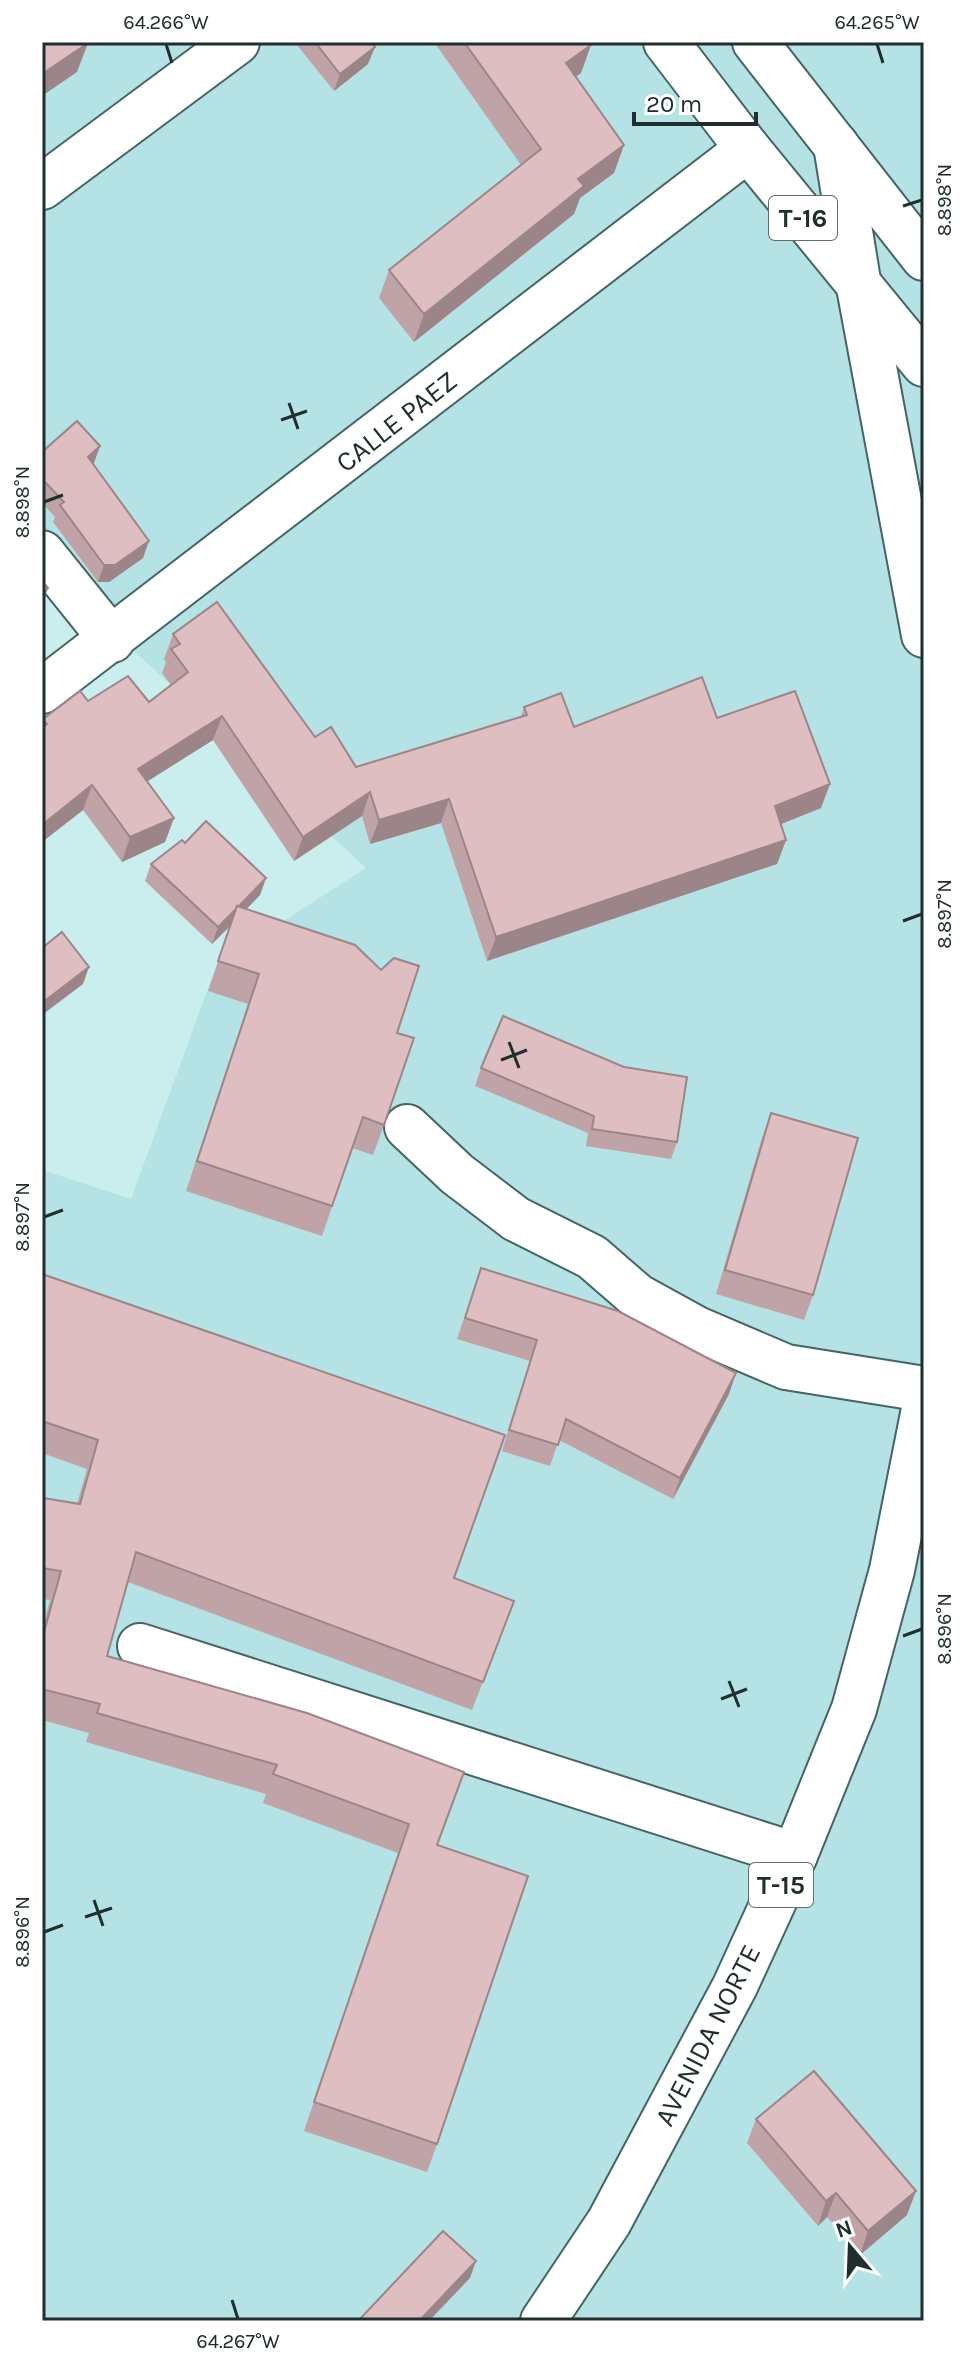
<svg xmlns="http://www.w3.org/2000/svg" width="966" height="2363" viewBox="0 0 966 2363" font-family="Karla,sans-serif">
  <style>
    .built { fill: #b5e2e4 }
    .lines { fill: none; stroke-linecap: round; stroke-linejoin: round }
    .minor-casing { stroke: #446465; stroke-width: 48 }
    .highway-casing { stroke: #446465; stroke-width: 48 }
    .minor { stroke: #fff; stroke-width: 44 }
    .highway { stroke: #fff; stroke-width: 44 }
    .wall { fill: #c0a3a7 }
    .shaded-wall { fill: #9c8588 }
    .building { fill: #dfbec2; stroke: #9c8588; stroke-width: 2 }
    .ticks { fill: none; stroke: #202e2e; stroke-width: 3 }
    .labels { text-anchor: middle; stroke-width: 6; stroke-linejoin: round; paint-order: stroke }
    .shield { fill: #fff; stroke: #636d6d; stroke-width: 2 }
    .shield-label { font-size: 26px; font-weight: bold; fill: #202e2e }
    .street-label { font-size: 28px; fill: #202e2e; stroke: #fff }
    .neatline { fill: none; stroke: #202e2e; stroke-width: 3 }
    .ticks-label { font-size: 20px; text-anchor: middle; fill: #202e2e }
  </style>
  <rect width="100%" height="100%" fill="#caedee"/>
  <path class="built" d="M42 42H924V2321H42V1170L131 1199 217 964 366 868 129 646 42 539Z"/>
  <g class="lines">
    <defs>
      <g id="minor">
        <path d="M42 187 237 42"/>
        <path d="M42 553 112 640"/>
        <path d="M42 691 748 149"/>
        <path d="M407 1127 457 1174 516 1219 592 1257 637 1296 697 1329 786 1367 924 1389"/>
        <path d="M140 1646 795 1855"/>
      </g>
      <g id="highway">
        <path d="M666 42 748 149 924 364"/>
        <path d="M755 42 924 258"/>
        <path d="M836 145 859 287 924 635"/>
        <path d="M543 2321 609 2222 735 1986 795 1855 854 1709 892 1570 924 1409"/>
      </g>
    </defs>
    <use href="#minor" class="minor-casing"/>
    <use href="#highway" class="highway-casing"/>
    <use href="#minor" class="minor"/>
    <use href="#highway" class="highway"/>
  </g>
  <g class="wall">
    <path d="M298 42H370L368 64 334 91 297 45Z"/>
    <path d="M434 42H589L581 73 575 77 624 145 614 173 580 198 574 214 414 342 379 298 389 270 521 165Z"/>
    <path d="M100 446 93 464 143 558 109 582H98L53 522 55 517 42 503V452Z"/>
    <path d="M173 634 356 767 521 717 524 707 574 727 717 718 821 808 781 824 786 840 777 864 487 961 441 823 370 844 362 816 294 861 213 740 147 781 174 818 165 842 122 862 83 810 42 842 43 719 88 701 149 702 171 685 162 673 166 662 164 659Z"/>
    <path d="M185 843 266 878 260 895 246 909 397 1033 384 1125 373 1155 352 1148 322 1236 186 1191 248 1004 208 991 230 926 212 944 145 881 151 864Z"/>
    <path d="M481 1068 677 1142 671 1159 586 1146 588 1133 475 1086Z"/>
    <path d="M771 1113 813 1295 804 1320 716 1294 762 1138Z"/>
    <path d="M481 1268 729 1394 673 1499 559 1440 550 1466 502 1451 530 1361 457 1339Z"/>
    <path d="M42 1274 454 1578 514 1601 472 1710 128 1582 107 1656 307 1713 437 1845V2144L427 2172 304 2131 398 1853 263 1803 266 1794 86 1742 89 1733 42 1720V1630L50 1600 42 1599V1502L43 1498 77 1504 87 1469 42 1453Z"/>
    <path d="M756 2119 907 2215 860 2255 827 2217 818 2226 747 2143Z"/>
  </g>
  <g class="shaded-wall">
    <path d="M88 43 77 72 42 96V74Z"/>
    <path d="M591 45 581 73 555 91 566 63Z"/>
    <path d="M375 47 368 64 334 91 340 74Z"/>
    <path d="M624 145 614 173 580 198 574 214 414 342 424 314 578 179Z"/>
    <path d="M100 446 94 463 82 474 88 457Z"/>
    <path d="M149 541 143 558 109 582H98L104 565Z"/>
    <path d="M48 588 42 606V594Z"/>
    <path d="M222 716 213 740 129 793 138 769Z"/>
    <path d="M830 784 821 808 766 830 775 806Z"/>
    <path d="M92 785 83 810 42 842V825Z"/>
    <path d="M370 792 362 816 294 861 303 837Z"/>
    <path d="M449 799 441 823 370 844 379 820Z"/>
    <path d="M174 818 165 842 122 862 130 837Z"/>
    <path d="M786 840 777 864 487 961 496 937Z"/>
    <path d="M266 878 260 895 231 925 236 909Z"/>
    <path d="M236 909 230 926 212 944 218 927Z"/>
    <path d="M89 967 83 984 42 1015V1003Z"/>
    <path d="M736 1373 729 1394 673 1499 680 1478Z"/>
    <path d="M916 2191 907 2215 860 2255 868 2231Z"/>
    <path d="M836 2193 827 2217 818 2226 826 2201Z"/>
    <path d="M476 2261 470 2278 429 2321H419Z"/>
  </g>
  <g class="building">
    <path d="M42 42H87L88 43 42 74Z"/>
    <path d="M315 42H370L375 47 340 74Z"/>
    <path d="M464 42H589L591 45 566 63 624 145 578 179 584 186 424 314 389 270 541 149Z"/>
    <path d="M77 421 100 446 88 457 149 541 115 565H104L60 505 64 502 42 479V452Z"/>
    <path d="M42 581 48 588 42 594Z"/>
    <path d="M217 602 315 737 331 727 356 767 527 715 524 707 561 693 574 727 702 677 717 718 795 691 830 784 775 806 786 840 496 937 449 799 379 820 370 792 303 837 222 716 138 769 174 818 130 837 92 785 42 825V728L47 724 43 719 80 691 88 701 128 676 149 702 188 672 171 649 180 644 173 634Z"/>
    <path d="M206 821 266 878 238 907 237 906 236 909 218 927 151 864 182 840 185 843Z"/>
    <path d="M237 906 355 945 381 970 394 958 419 966 397 1033 414 1038 384 1125 363 1117 332 1206 197 1161 259 974 218 961Z"/>
    <path d="M62 932 89 967 42 1003V948Z"/>
    <path d="M503 1016 624 1067 687 1077 677 1142 592 1129 594 1116 481 1068Z"/>
    <path d="M771 1113 858 1138 813 1295 725 1270Z"/>
    <path d="M481 1268 618 1311 736 1373 680 1478 566 1419 558 1445 509 1430 537 1340 465 1318Z"/>
    <path d="M42 1274 505 1435 454 1578 514 1601 483 1682 136 1552 107 1656 307 1713 464 1772 437 1845 528 1876 437 2144 314 2102 409 1824 273 1774 277 1765 97 1713 100 1704 42 1689V1639L61 1571 42 1568V1506L43 1498 80 1504 98 1440 42 1421Z"/>
    <path d="M814 2071 916 2191 868 2231 836 2193 826 2201 756 2119Z"/>
    <path d="M443 2231 476 2261 419 2321H358Z"/>
  </g>
  <path class="ticks" d="M166 44 172 63M877 44 883 63M903 206 922 200M289 403 298 429M281 420 307 411M44 502 63 495M903 921 922 914M509 1042 519 1068M501 1060 527 1050M44 1217 63 1210M903 1636 922 1629M729 1681 739 1707M721 1699 747 1689M94 1900 103 1926M85 1917 112 1908M44 1932 63 1925M232 2300 238 2319"/>
  <g class="labels">
    <g class="shield">
      <rect x="769" y="196" width="68" height="44" rx="6"/>
      <rect x="749" y="1863" width="64" height="44" rx="6"/>
    </g>
    <g class="shield-label">
      <text x="803" y="227">T-16</text>
      <text x="781" y="1894">T-15</text>
    </g>
    <g class="street-label">
      <text transform="translate(396 421) rotate(-38)" y="10">CALLE PAEZ</text>
      <text transform="translate(707 2035) rotate(-63)" y="10">AVENIDA NORTE</text>
    </g>
  </g>
  <rect width="966" height="2363" fill="none" stroke="#ffffff" stroke-width="88"/>
  <g transform="translate(850 2247) rotate(341)" stroke="#ffffff" stroke-width="6" paint-order="stroke">
  <path d="M0-6L14 30L0 20L-14 30Z" fill="#202e2e"/>
  <text y="-12" font-size="22" font-weight="bold" text-anchor="middle" fill="#202e2e">N</text>
  </g>
  <path d="M634 112v12h122v-12" fill="none" stroke="#202e2e" stroke-width="4"/>
  <text x="646" y="112" font-size="24" fill="#202e2e" stroke="#ffffff" stroke-width="6" paint-order="stroke">20 m</text>
  <rect x="44" y="44" width="878" height="2275" class="neatline"/>
  <g class="ticks-label">
    <text x="166" y="29">64.266°W</text>
    <text x="877" y="29">64.265°W</text>
    <text transform="translate(944 200) rotate(-90)" y="7">8.898°N</text>
    <text transform="translate(22 502) rotate(-90)" y="7">8.898°N</text>
    <text transform="translate(944 914) rotate(-90)" y="7">8.897°N</text>
    <text transform="translate(22 1217) rotate(-90)" y="7">8.897°N</text>
    <text transform="translate(944 1629) rotate(-90)" y="7">8.896°N</text>
    <text transform="translate(22 1932) rotate(-90)" y="7">8.896°N</text>
    <text x="238" y="2348">64.267°W</text>
  </g>
</svg>
